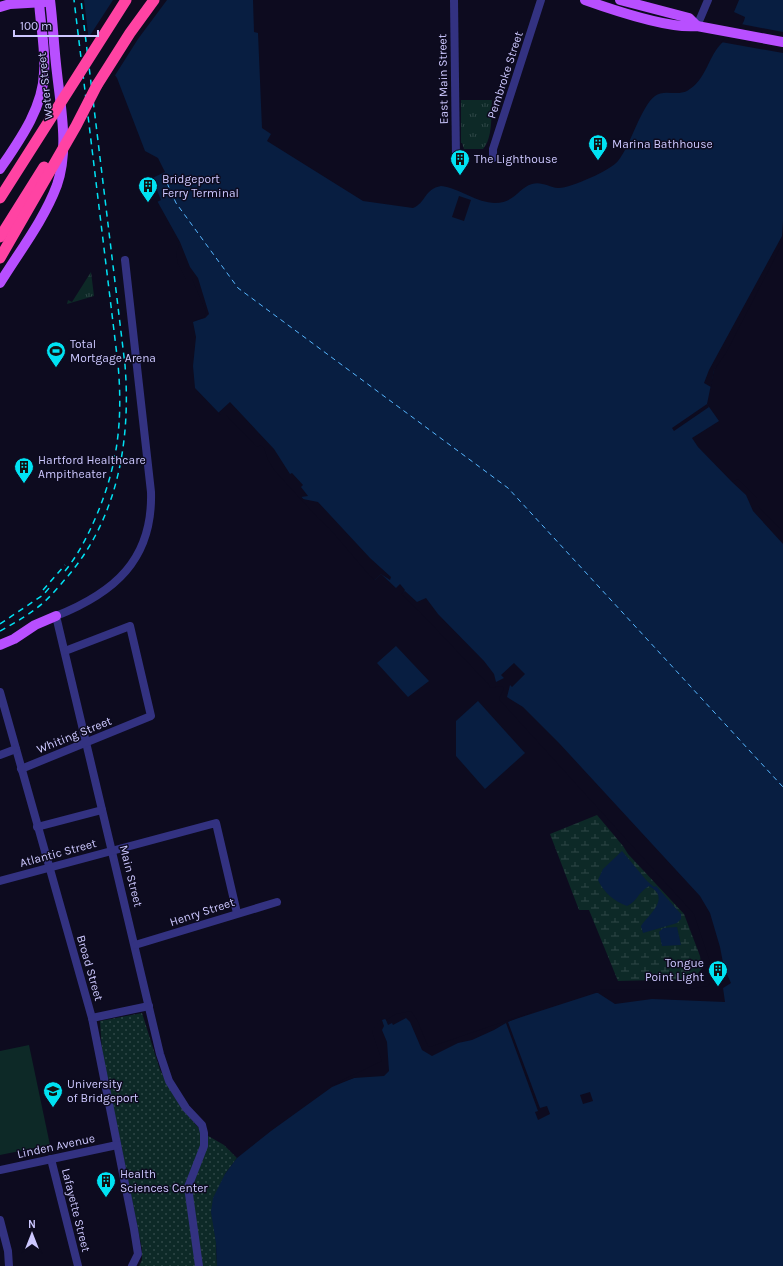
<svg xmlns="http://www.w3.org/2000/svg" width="783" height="1266" viewBox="0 0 783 1266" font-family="Karla,sans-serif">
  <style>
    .grass { fill: url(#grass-tufts) }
    .wetland { fill: url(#wetland-marsh) }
    .park { fill: url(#park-dots) }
    .pitch { fill: #0d2927 }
    .water { fill: #081e41 }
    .pier { fill: #0d0b1f }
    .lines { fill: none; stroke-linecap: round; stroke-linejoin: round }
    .ferry { stroke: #56b6ff; stroke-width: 1; stroke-dasharray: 5 4; stroke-linecap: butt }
    .minor { stroke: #333281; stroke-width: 8 }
    .major { stroke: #b84fff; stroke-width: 10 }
    .highway { stroke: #ff43a3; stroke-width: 11 }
    .rail { stroke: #00e2f3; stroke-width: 1.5; stroke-dasharray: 6 5; stroke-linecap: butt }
    .highway-bridge { stroke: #ff43a3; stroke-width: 11 }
    .labels { text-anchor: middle; stroke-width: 3; stroke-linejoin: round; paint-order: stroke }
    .street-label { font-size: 12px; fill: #cdc8ff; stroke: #0d0b1f }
    .poi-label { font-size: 12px; fill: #cdc8ff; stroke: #0d0b1f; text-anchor: start }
  </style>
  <defs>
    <pattern id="grass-tufts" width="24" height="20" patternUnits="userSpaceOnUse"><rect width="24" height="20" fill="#0d2927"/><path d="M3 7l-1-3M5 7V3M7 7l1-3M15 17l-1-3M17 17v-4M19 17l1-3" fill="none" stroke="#2f4747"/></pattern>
    <pattern id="wetland-marsh" width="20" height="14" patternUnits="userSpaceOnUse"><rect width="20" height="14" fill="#0d2927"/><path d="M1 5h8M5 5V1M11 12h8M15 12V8" fill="none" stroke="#2f4747"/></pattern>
    <pattern id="park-dots" width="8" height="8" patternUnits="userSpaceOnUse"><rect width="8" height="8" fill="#0d2927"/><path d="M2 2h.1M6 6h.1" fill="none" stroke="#2f4747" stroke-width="1.8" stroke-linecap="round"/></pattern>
  </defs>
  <rect width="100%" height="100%" fill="#0d0b1f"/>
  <g class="grass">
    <path d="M461 100H492C491 115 493 138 483 149H464L462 143H461Z"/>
    <path d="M91 272 94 296 67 304 68 300 72 302Z"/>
  </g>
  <path class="wetland" d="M597 815 623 846 628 854 684 914 700 956 702 968 694 979 618 981 589 910H579L550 834Z"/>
  <path class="park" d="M142 1013 160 1070 184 1111 203 1133 224 1145 237 1158 225 1174 216 1243 217 1266H139L142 1260V1249L102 1051 100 1021Z"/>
  <path class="pitch" d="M29 1045 50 1145 0 1155V1051Z"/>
  <g class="water">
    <path d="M84 0H253L254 32 258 33 262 128 271 134 267 141 363 201 413 208C426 203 424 189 441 186 459 188 477 203 495 203 515 203 518 188 532 184 541 181 549 187 558 188 569 189 611 170 618 161 630 147 641 106 655 96 663 89 677 96 687 91 706 80 707 60 720 45 729 35 743 30 745 17L734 12 739 0H783V236L761 283 714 370 707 404 719 421 692 438 698 447 732 482 738 481 755 506 783 534V1266H217L216 1243 211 1212 213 1198 225 1174 237 1158 271 1131 332 1087 361 1075 384 1062 379 1050 382 1020 385 1019 387 1021 410 1013 426 1048 431 1050 503 1023 599 992 690 991 710 988 717 977 696 913 501 698 506 689 503 684 494 686 403 593 405 590 400 584 396 588 381 574 375 580 369 571 285 479 266 449 227 413H219L195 388 193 366 196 337 193 322 206 317 207 313 193 279H189L178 253 180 242 146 181 165 172 158 158 145 151 117 78 89 41Z"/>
    <path d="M396 646 429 681 408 697 377 663Z"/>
    <path d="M478 701 525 753 485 789 456 756V721Z"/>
    <path d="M622 851 647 881 654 887 656 886 681 914V919L677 923 643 933 641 926C650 913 671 898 649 886 637 893 638 901 627 906 614 901 604 893 598 880L603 869Z"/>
    <path d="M677 927 681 945 662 946 659 932 663 928Z"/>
  </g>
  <g class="pier">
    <path d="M113 0H167L138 39 114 77 87 40Z"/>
    <path d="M741 24 783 32V53L721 42Z"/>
    <path d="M152 178 161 200 157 202 146 181Z"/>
    <path d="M459 196 471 200 464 221 452 217Z"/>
    <path d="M783 221V242L726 353 714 370 711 387 704 383 709 370 782 236Z"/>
    <path d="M180 242 190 267 198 278 209 314 205 318 194 321 204 317 206 312 192 279H186L178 264 176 253Z"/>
    <path d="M230 402 274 449 290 474 292 473 303 485 301 487 308 496 301 497 303 499 318 502 370 558 391 577 390 580 381 574 375 580 370 576 330 529 318 518 275 471 268 460 264 448 261 445 257 447 226 415H221L218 413Z"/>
    <path d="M707 404 709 407 674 431 672 428Z"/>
    <path d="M738 479 757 498V505L783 532V544L753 511 746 495 732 482Z"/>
    <path d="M405 591 417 602 426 598 438 614 484 661 494 674 496 682 504 678 501 675 514 663 525 674 512 687 510 685 507 697 523 707 559 743 700 896 710 913 720 947 724 968 731 983 723 988 725 1002 652 999 615 1004 598 993 593 992 599 990 690 989 708 986 715 977 694 914 499 699 504 688 502 686 489 688 490 686 420 612 401 594Z"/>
    <path d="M411 1011 417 1020 428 1046 430 1047 532 1012 508 1022 540 1108 547 1106 550 1114 538 1120 535 1112 538 1111 506 1023 494 1030 472 1040 458 1043 432 1056 422 1050 410 1022 406 1018 393 1025 392 1023 388 1025 386 1020 396 1014Z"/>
    <path d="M380 1020H382L384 1026 382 1030 387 1042 389 1071 384 1076 354 1078 330 1086 382 1061 372 1031Z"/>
    <path d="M590 1092 593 1101 583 1104 580 1095Z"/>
  </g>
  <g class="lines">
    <path class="ferry" d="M167 183 176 203 238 288 508 488 783 787"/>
    <g class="minor">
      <path d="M454 0 456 158"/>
      <path d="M697 26 708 0"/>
      <path d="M493 158V149L541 0"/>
      <path d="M125 260 151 492C153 560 114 593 56 616L160 1054 169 1081 186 1108 202 1125 204 1133V1146L188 1187 199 1266"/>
      <path d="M0 692 92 1018 134 1229 138 1254 132 1266"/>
      <path d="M0 755 16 749"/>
      <path d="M21 769 151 716 130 626 65 651"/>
      <path d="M37 827 102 810"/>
      <path d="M0 881 216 823 237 913"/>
      <path d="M135 945 277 902"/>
      <path d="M92 1018 149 1006"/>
      <path d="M51 1159 78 1266"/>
      <path d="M0 1170 117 1145"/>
      <path d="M0 1220 8 1251 9 1266"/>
    </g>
    <g class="major">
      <path d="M585 0C613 10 669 29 697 26L783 42"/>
      <path d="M620 0 689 18 697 26"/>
      <path d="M0 7 10 4 45 2"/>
      <path d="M0 169C19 141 43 108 44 73 46 49 40 24 39 0"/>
      <path d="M0 283C19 252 44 220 57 185 69 150 61 109 57 73 54 49 53 24 50 0"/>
      <path d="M0 645 14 639 35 625 56 616"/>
    </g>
    <path class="highway" d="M97 85 130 33 154 0"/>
    <g class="rail">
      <path d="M65 571C78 555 87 537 95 519 118 466 123 421 118 364L74 0"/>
      <path d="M43 590 65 565"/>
      <path d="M0 624 43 595 50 587"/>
      <path d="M0 631C15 623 30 614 43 603 52 595 60 585 68 576 118 517 131 440 125 365L81 0"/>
    </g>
    <g class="highway-bridge">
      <path d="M0 198 126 0"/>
      <path d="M0 237 44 167"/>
      <path d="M0 258 76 126 97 85"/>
    </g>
  </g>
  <defs>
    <symbol id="building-pin" viewBox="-11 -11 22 30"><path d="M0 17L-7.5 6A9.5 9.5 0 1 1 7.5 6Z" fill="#00e2f3" stroke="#0d0b1f"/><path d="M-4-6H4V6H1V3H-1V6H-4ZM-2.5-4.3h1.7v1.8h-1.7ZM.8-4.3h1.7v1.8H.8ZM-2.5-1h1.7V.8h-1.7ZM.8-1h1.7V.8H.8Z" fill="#111"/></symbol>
    <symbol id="stadium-pin" viewBox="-11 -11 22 30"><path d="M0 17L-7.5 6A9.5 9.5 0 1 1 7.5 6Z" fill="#00e2f3" stroke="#0d0b1f"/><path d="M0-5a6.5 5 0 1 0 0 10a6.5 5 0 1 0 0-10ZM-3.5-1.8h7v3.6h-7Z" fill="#111"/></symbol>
    <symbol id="university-pin" viewBox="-11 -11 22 30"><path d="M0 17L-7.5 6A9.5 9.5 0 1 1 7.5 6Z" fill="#00e2f3" stroke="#0d0b1f"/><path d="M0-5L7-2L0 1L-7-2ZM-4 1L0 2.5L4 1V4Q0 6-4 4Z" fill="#111"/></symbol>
  </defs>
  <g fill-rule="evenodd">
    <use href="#building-pin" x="587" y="133" width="22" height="30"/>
    <use href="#building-pin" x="449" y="148" width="22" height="30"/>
    <use href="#building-pin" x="137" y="175" width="22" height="30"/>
    <use href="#stadium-pin" x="45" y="340" width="22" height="30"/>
    <use href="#building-pin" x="13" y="456" width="22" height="30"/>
    <use href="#building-pin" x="707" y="959" width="22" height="30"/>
    <use href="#university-pin" x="42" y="1080" width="22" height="30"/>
    <use href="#building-pin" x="95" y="1170" width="22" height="30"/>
  </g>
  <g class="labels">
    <g class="street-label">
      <text transform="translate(505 75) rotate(-72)" y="4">Pembroke Street</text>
      <text transform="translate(443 79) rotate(-91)" y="4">East Main Street</text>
      <text transform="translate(45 86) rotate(-96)" y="4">Water Street</text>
      <text transform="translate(74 735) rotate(-22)" y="4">Whiting Street</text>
      <text transform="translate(58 853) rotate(-15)" y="4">Atlantic Street</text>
      <text transform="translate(131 876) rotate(76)" y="4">Main Street</text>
      <text transform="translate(202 912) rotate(-18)" y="4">Henry Street</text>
      <text transform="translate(90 968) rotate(74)" y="4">Broad Street</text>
      <text transform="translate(56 1146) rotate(-12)" y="4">Linden Avenue</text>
      <text transform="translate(76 1210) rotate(76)" y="4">Lafayette Street</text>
    </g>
    <g class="poi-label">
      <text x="612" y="148">Marina Bathhouse</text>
      <text x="474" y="163">The Lighthouse</text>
      <text x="162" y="183">Bridgeport<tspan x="162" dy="14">Ferry Terminal</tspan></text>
      <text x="70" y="348">Total<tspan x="70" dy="14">Mortgage Arena</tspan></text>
      <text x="38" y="464">Hartford Healthcare<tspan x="38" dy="14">Ampitheater</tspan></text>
      <text x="704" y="967" text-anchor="end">Tongue<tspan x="704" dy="14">Point Light</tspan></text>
      <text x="67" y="1088">University<tspan x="67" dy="14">of Bridgeport</tspan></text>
      <text x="120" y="1178">Health<tspan x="120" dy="14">Sciences Center</tspan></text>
    </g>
  </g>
  <g transform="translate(32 1234)" stroke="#0d0b1f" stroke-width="3" paint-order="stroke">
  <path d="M0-3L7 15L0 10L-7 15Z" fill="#cdc8ff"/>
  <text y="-6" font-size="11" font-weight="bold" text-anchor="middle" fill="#cdc8ff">N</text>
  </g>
  <path d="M14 30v6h84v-6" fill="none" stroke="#cdc8ff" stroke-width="2"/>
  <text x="20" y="30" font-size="12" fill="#cdc8ff" stroke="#0d0b1f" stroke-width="3" paint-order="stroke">100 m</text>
</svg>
